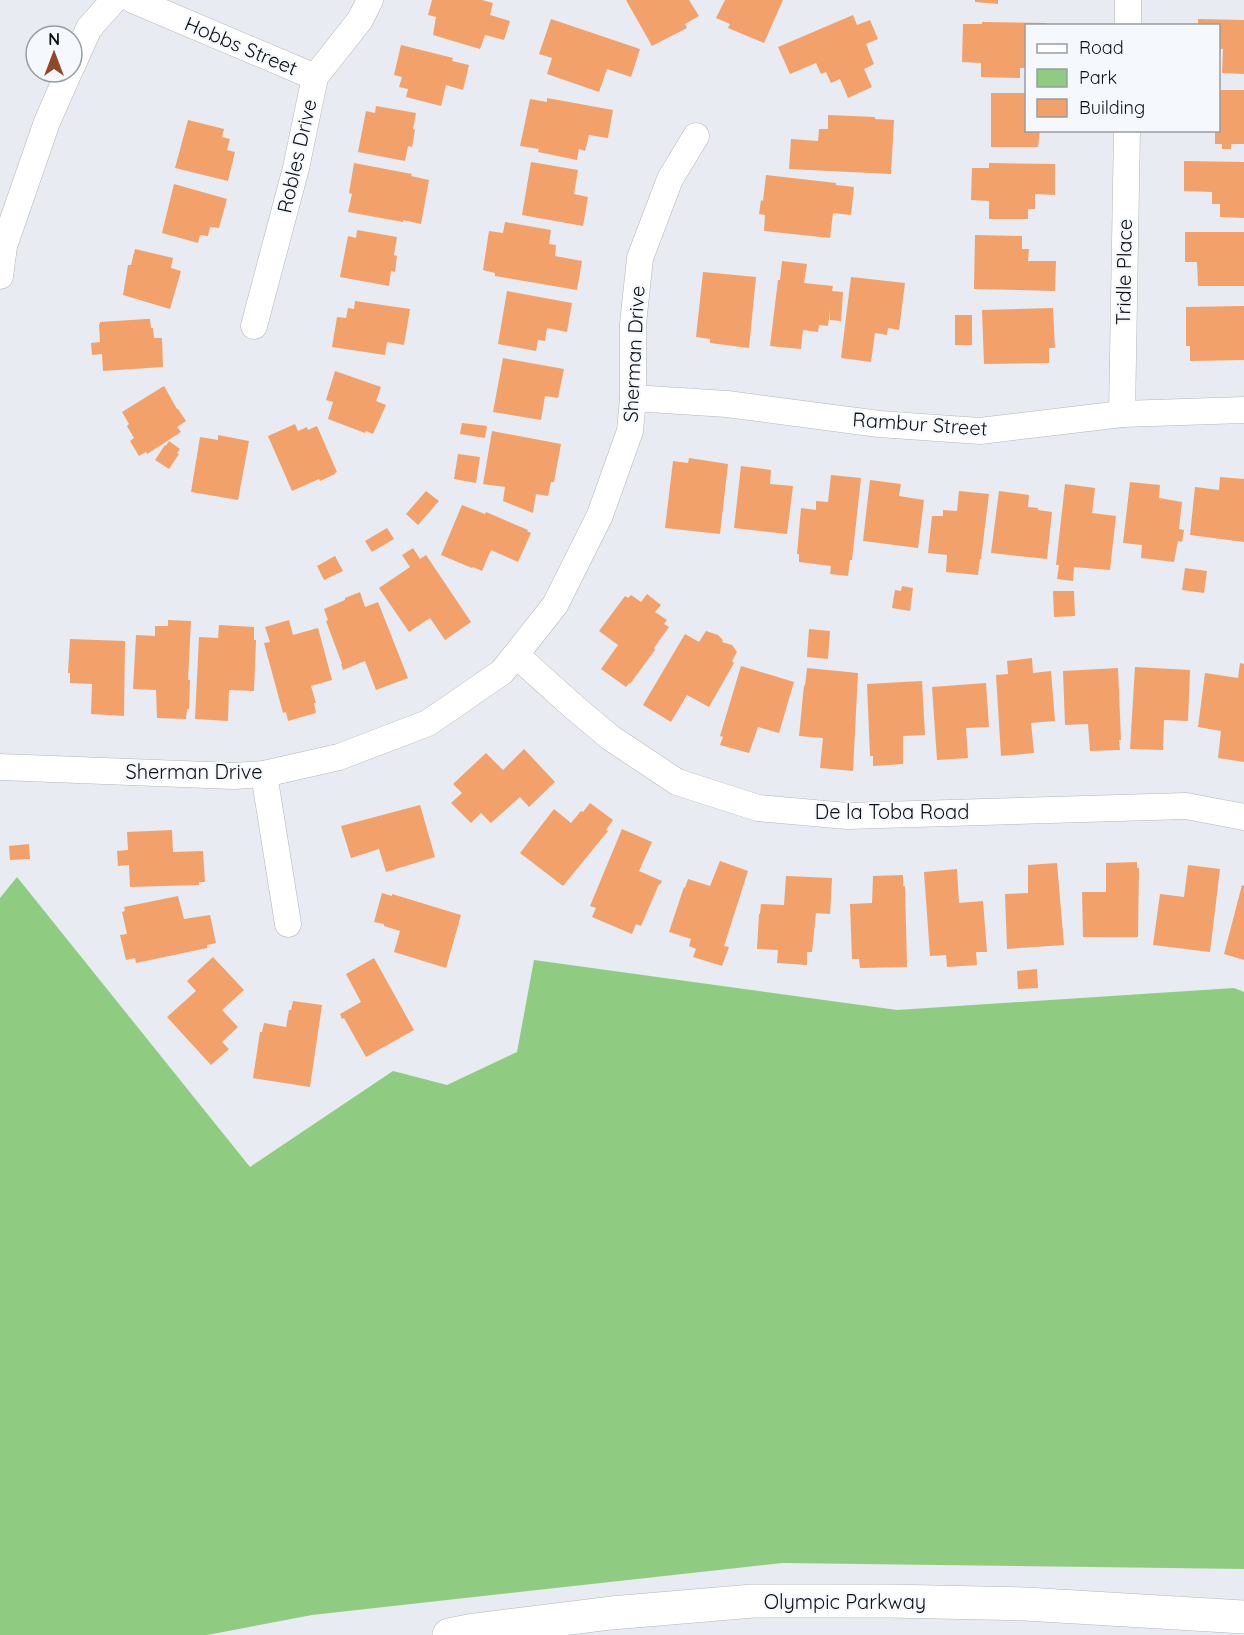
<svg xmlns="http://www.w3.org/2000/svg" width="1244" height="1635" viewBox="0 0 1244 1635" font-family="Quicksand,sans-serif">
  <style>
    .green { fill: #8fcc81 }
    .building { fill: #f3a16a }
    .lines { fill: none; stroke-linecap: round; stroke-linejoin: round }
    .minor-casing { stroke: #b3b6bb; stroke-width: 27 }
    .primary-casing { stroke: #b3b6bb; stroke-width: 34 }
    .minor { stroke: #fff; stroke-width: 26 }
    .primary { stroke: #fff; stroke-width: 33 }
    .labels { text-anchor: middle; stroke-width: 4.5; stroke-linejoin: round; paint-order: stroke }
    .street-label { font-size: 20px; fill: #0f1012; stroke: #f5f9fe }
  </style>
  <rect width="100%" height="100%" fill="#e8ebf1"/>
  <path class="green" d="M17 877 250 1167 393 1071 447 1085 517 1052 534 960 897 1010 1234 988 1244 992V1569L782 1563 312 1615 207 1635H0V898Z"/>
  <g class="building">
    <path d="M432 0H482L493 3 490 15 510 21 504 40 485 35 480 49 433 35 436 17 428 15Z"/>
    <path d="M626 0H689L699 16 685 24 687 28 652 46Z"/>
    <path d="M725 0H783L764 43 728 28 730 24 716 18Z"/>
    <path d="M975 0H998V4L975 2Z"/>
    <path d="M853 15 857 25 870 20 878 39 866 44 874 64 864 69 872 87 848 98 840 79 831 83 826 72 821 74 816 63 790 74 778 47Z"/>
    <path d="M551 19 640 49 631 77 607 69 599 92 547 74 552 58 539 54Z"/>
    <path d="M1198 19 1244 20V74L1222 73 1223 49H1218V26H1198Z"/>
    <path d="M982 22 1047 23V26H1026V68H1020V78L981 77V63L962 62 963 24H982Z"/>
    <path d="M401 45 453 58 452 61 469 65 463 90 446 85 441 106 406 97 408 89 399 87 402 77 394 75Z"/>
    <path d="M1218 90H1244V144H1231V149H1222V144H1215V130H1218Z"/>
    <path d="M991 93H1026V130H1040L1038 147H991Z"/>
    <path d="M547 98 613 110 608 138 589 135 585 151 579 149 577 160 538 152 539 149 520 146 530 99 547 102Z"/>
    <path d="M376 106 416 113 413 129 415 130 412 147 408 146 405 161 358 152 366 111 375 113Z"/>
    <path d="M828 115 875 117V119L894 120 891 174 789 169 791 139 818 141 819 129H828Z"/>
    <path d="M188 120 224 129 222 137 230 139 227 150 235 152 228 181 175 168Z"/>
    <path d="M1184 161 1244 162V218L1220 217V204H1212V192L1184 191Z"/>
    <path d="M531 162 578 170 574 194 588 197 583 226 522 215Z"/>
    <path d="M354 163 412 174 411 176 429 180 421 224 403 220V222L348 212 352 194 349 193Z"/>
    <path d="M989 163 1055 164V195L1035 194V209H1028V219H989V201L971 200 972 168H989Z"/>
    <path d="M766 175 836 183V185L854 187 851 215 833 213 830 238 764 231 765 215 759 214 761 200 763 201Z"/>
    <path d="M174 184 227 199 219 228 210 227 208 236 200 235 198 243 162 233Z"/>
    <path d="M505 222 551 230 549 244 556 245 555 256 582 261 577 290 495 276V273L483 270 489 231 503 233Z"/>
    <path d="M357 230 397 237 394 255 397 256 395 272 391 271 389 286 340 277 348 236 356 238Z"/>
    <path d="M1185 232H1244V286H1198L1197 262H1185Z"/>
    <path d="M975 235 1022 236V249H1029L1028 261H1056L1055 291 974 289Z"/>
    <path d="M135 249 173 258 171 268 181 271 170 309 123 295 128 265H131Z"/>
    <path d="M782 261 807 264 804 283 833 286 832 291 843 292 841 321 830 320V310L828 326 819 325 818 332 803 330 801 349 770 346 778 280H780Z"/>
    <path d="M703 272 756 277 749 348 710 343V339L696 337Z"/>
    <path d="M851 277 905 283 899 330 888 328 887 335 875 333 871 362 841 358Z"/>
    <path d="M507 291 572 303 567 332 547 328 545 341 538 340 536 351 498 344Z"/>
    <path d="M355 301 410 309 404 345 387 342 385 355 332 347 337 317 346 318 348 308 354 309Z"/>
    <path d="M1244 306V360L1190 361V346H1186V307Z"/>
    <path d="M1053 308 1055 348H1049V363L984 364 982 310Z"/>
    <rect x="955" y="315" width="17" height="30"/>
    <path d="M146 319H150L151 328H153L154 338H162L163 367 103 371 102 354 92 355 91 343 100 342 99 324H100V322Z"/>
    <path d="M503 358 564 369 558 398 545 396 541 420 493 412Z"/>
    <path d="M335 371 381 387 376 401 386 405 373 434 366 431 365 433 328 419 333 402 326 400Z"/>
    <path d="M164 386 177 409H178L186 421 177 427 181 432 147 454 146 452 139 456 130 441 134 438 127 426 129 424 122 412Z"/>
    <path d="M462 423 487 426 485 438 460 434Z"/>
    <path d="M295 424 298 431 307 427 308 430 317 426 337 472 335 473V474L320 481 319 479 292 491 268 436Z"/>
    <path d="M492 431 561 444 554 482H551L548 496 536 494 533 513 503 501 505 487 483 484Z"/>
    <path d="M218 435 249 441 238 500 191 492 200 437 218 440Z"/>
    <path d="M169 441 180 449 177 453 179 454 169 469 155 460 165 445 166 446Z"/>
    <path d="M458 454 480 457 476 483 454 479Z"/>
    <path d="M689 458 728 464 720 534 665 528 673 461 688 463Z"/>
    <path d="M741 466 771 470 770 484 793 486 787 534 734 528Z"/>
    <path d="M831 475 861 478 852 560H850L848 576 830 574 831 566 799 562V554H797L801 508 816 510V501L828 502Z"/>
    <path d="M1220 477 1244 479V542L1190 535 1195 487 1219 490Z"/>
    <path d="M870 480 901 484 899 496 924 500 918 548 863 541Z"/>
    <path d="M1130 482 1160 485 1159 498 1182 502 1179 529 1184 530 1182 542 1178 541 1174 562 1141 558 1142 545 1123 543Z"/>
    <path d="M1065 484 1095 488 1092 513 1116 516 1110 570 1074 567 1073 581 1057 579 1059 565H1056Z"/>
    <path d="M426 491 439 501 418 525 406 514Z"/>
    <path d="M959 491 989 494 981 559H980L978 575 946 572 947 555 928 553 932 516H943V510L957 511Z"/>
    <path d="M999 491 1029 495 1028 507 1038 508V510L1052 512 1047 559 991 553Z"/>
    <path d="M462 505 485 514 486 512 528 530 527 531 531 533 518 562 491 550 482 571 473 567 472 568 441 555Z"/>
    <path d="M387 528 394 539 372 552 365 541Z"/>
    <path d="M413 548 420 559 426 555 471 622 445 640 430 618 409 632 379 588 410 567 402 555Z"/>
    <path d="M335 556 343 571 324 580 317 566Z"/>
    <path d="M1185 568 1207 571 1204 593 1182 590Z"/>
    <path d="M902 586 913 588 910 611 892 608 895 590 901 591Z"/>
    <path d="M1053 591H1074L1075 616 1054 617Z"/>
    <path d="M360 592 365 607 378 602 408 678 376 690 365 661 343 670 341 664H342L326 621 328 620 324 609 345 600V598Z"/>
    <path d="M647 594 661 605 655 612 667 620 664 624 669 627 654 648 655 650 630 684 629 683 626 687 601 669 618 645 599 631 625 596 628 598 631 595 641 602Z"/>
    <path d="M168 620 191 621 188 680H190L189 709H187L186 719 157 718 156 690 133 689 136 635 155 636V626H168Z"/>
    <path d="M289 620 293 635 318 628 332 680 311 686 316 703H314L316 713 288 721 286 712 283 713 264 643 270 642 265 627Z"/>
    <path d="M219 625 254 627V640H256L254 691 229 690 228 721 195 719 199 637 218 638Z"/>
    <path d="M809 629 830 631 828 659 807 657Z"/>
    <path d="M706 631 718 635 723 640 722 642 732 645 737 652 732 661 734 663 709 707 687 695 671 722 643 705 685 634 699 642Z"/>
    <path d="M70 639 125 641 124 716 91 714 92 684 70 683V673H68Z"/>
    <path d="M1032 658 1033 673 1051 671 1055 721 1031 723 1034 753 1001 756 996 675 1008 674 1007 661Z"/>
    <path d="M1240 663 1244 664V762L1218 758 1221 731 1198 727 1205 673 1238 678Z"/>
    <path d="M741 666 794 682 779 733 758 727 749 753 720 745 723 737 720 736Z"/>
    <path d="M1135 667 1190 670 1188 721 1164 720 1163 750 1130 749Z"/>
    <path d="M807 668 858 673 853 771 820 768 823 738 799 736 804 685 805 686Z"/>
    <path d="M1118 668 1121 740H1119L1120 750 1090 751 1088 724 1065 725 1063 671Z"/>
    <path d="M922 681 925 735 903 736V764L873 766V756H870L867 684Z"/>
    <path d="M986 683 989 727 966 728 968 758 937 760 932 687Z"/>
    <path d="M524 749 555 782 529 807 520 797 491 823 481 813 471 823 451 803 462 793 453 784 486 753 503 770Z"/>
    <path d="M590 803 613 820 606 830 608 831 563 886 520 853 554 809 571 823 581 811 583 812Z"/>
    <path d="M420 805 435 857 386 872 379 849 351 858 341 826Z"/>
    <path d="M622 829 652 842 639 871 662 881 660 885 659 884 641 926 636 924 632 934 592 917 596 908 590 906Z"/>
    <path d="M172 830 173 852 203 851 205 882H199V885L130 887 129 865 118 866 117 851 128 850 127 832Z"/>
    <path d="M29 844 30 859 10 860 9 846Z"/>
    <path d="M720 861 748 871 724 946 729 947 722 966 693 957 696 949 689 946 691 939 669 932 684 887 685 888 688 879 710 886Z"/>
    <path d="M1137 862V868H1139L1138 937H1083L1082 892H1106V863Z"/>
    <path d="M1057 863 1064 945 1007 949 1005 894 1028 893V865Z"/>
    <path d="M1188 865 1220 869 1210 952 1153 945 1160 894 1184 897Z"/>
    <path d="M957 869 959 903 983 901 987 952H976L977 965 947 967 946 955 930 956 924 872Z"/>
    <path d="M903 875V886H905L907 967 860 968 859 959H852L850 904 872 903 873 876Z"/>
    <path d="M786 876 832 878 830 914 816 913 812 952H807V965L777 963 778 950 757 949 759 914H760L761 904 784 905Z"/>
    <path d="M1242 885 1244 886V960L1224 954Z"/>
    <path d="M382 893 392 896V894L461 915 446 968 394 952 400 931 384 926V924L374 922Z"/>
    <path d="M178 896 184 919 210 915 216 943 207 945V948L136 963 135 958 126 960 120 935 127 934 122 912 125 911 124 907Z"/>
    <path d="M213 957 244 990 222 1010 238 1027 222 1042 229 1049 211 1065 167 1017 196 991 187 981Z"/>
    <path d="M374 958 414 1030 366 1057 344 1018 342 1019 340 1014 361 1002 346 974Z"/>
    <path d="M1037 969 1038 988 1018 989 1017 971Z"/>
    <path d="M293 1001 322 1005 310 1087 253 1078 260 1032H262L264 1023 286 1027 289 1010H291Z"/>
  </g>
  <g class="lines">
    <defs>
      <g id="minor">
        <path d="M133 0 315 77"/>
        <path d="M1128 0V26"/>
        <path d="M72 66 89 28 114 0"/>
        <path d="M0 276 4 246 47 122 69 72"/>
        <path d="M254 326 296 168 315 77 360 20 370 0"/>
        <path d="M633 398 727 404 879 424 980 431 1122 414 1244 410"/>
        <path d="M1122 414 1127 130"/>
        <path d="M516 655 575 708 611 738 677 782 758 808 847 816 1186 806 1244 817"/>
        <path d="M0 767 234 776 264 774 339 757 428 723 502 672 555 605 600 515 630 431 633 398V324L640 258 670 179 696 136"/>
        <path d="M264 774 288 924"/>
      </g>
      <path id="primary" d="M449 1635 474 1630 611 1613 753 1601H889L1025 1604 1244 1617"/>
    </defs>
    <use href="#minor" class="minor-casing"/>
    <use href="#primary" class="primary-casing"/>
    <use href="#minor" class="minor"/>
    <use href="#primary" class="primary"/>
  </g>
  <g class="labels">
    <g class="street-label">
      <text transform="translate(241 46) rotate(23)" y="7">Hobbs Street</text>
      <text transform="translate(297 156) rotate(-77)" y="7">Robles Drive</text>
      <text transform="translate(1124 272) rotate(-89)" y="7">Tridle Place</text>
      <text transform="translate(634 354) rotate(-87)" y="7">Sherman Drive</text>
      <text transform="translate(920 424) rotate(4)" y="7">Rambur Street</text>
      <text x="194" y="779">Sherman Drive</text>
      <text x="892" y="819">De la Toba Road</text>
      <text x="845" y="1609">Olympic Parkway</text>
    </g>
  </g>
  <rect x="1025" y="24" width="195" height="108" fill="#f5f9fe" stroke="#999ca0" stroke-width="1.5"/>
  <rect x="1037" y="44" width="30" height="9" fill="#ffffff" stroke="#999ca0" stroke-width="1.5"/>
  <text x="1079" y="54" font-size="18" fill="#0f1012">Road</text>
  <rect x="1037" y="69" width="30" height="18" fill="#8fcc81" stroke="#999ca0" stroke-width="1.5"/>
  <text x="1079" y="84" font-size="18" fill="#0f1012">Park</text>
  <rect x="1037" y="99" width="30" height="18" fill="#f3a16a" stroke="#999ca0" stroke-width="1.5"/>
  <text x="1079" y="114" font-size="18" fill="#0f1012">Building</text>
  <g transform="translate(54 54)"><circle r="28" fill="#f5f9fe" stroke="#999ca0" stroke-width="1.5"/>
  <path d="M0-4.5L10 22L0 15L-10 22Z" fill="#904826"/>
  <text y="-9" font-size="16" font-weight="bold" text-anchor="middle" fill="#0f1012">N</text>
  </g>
</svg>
